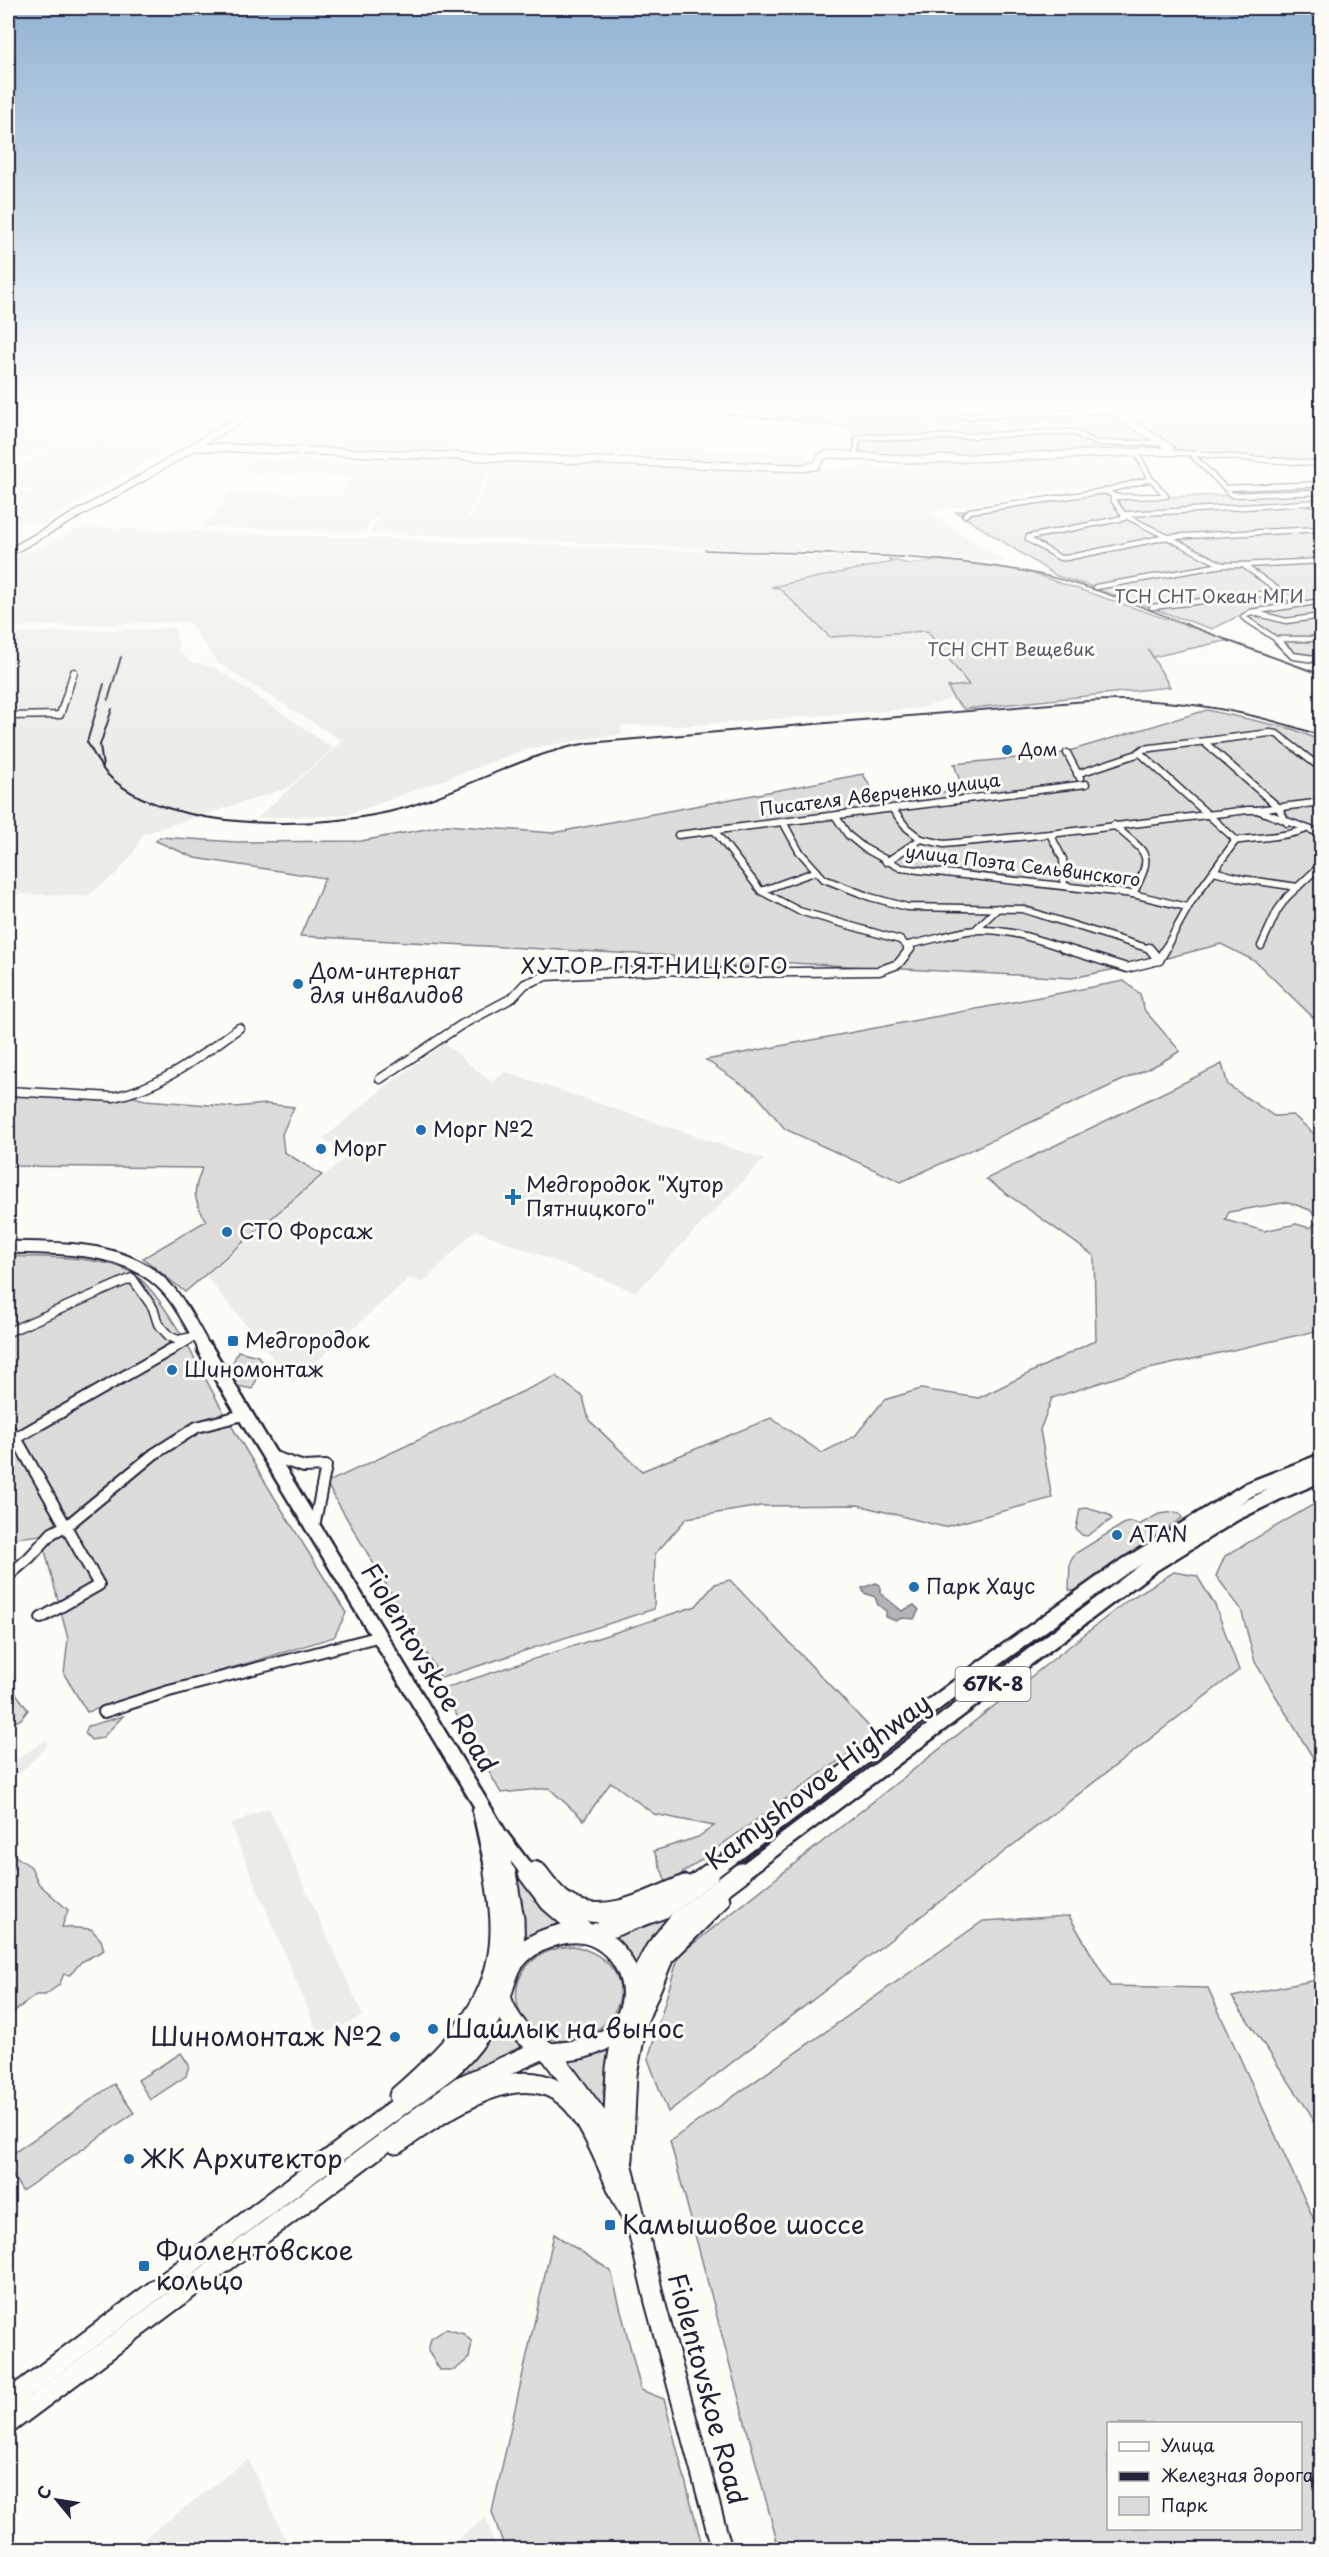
<svg xmlns="http://www.w3.org/2000/svg" width="1329" height="2557" viewBox="0 0 1329 2557" font-family="'Playpen Sans',sans-serif">
  <style>
    .built { fill: #ecece9 }
    .green { fill: #dddcdb; stroke: #807f8b; stroke-width: 1.5; fill-rule: evenodd }
    .water { fill: #b2b2b7; stroke: #787885; stroke-width: 1.5 }
    .lines { fill: none; stroke-linecap: round; stroke-linejoin: round }
    .street-far3-casing { stroke: #22223b; stroke-width: 7 }
    .street-far2-casing { stroke: #22223b; stroke-width: 9 }
    .street-far1-casing { stroke: #22223b; stroke-width: 11 }
    .street-casing { stroke: #22223b; stroke-width: 14 }
    .secondary-far3-casing { stroke: #22223b; stroke-width: 9 }
    .secondary-far2-casing { stroke: #22223b; stroke-width: 15 }
    .secondary-far1-casing { stroke: #22223b; stroke-width: 19 }
    .secondary-casing { stroke: #22223b; stroke-width: 23 }
    .primary-far1-casing { stroke: #22223b; stroke-width: 19 }
    .primary-casing { stroke: #22223b; stroke-width: 23 }
    .street-far3 { stroke: #fdfcf7; stroke-width: 4.5 }
    .street-far2 { stroke: #fdfcf7; stroke-width: 6 }
    .street-far1 { stroke: #fdfcf7; stroke-width: 8 }
    .street { stroke: #fdfcf7; stroke-width: 10 }
    .secondary-far3 { stroke: #fdfcf7; stroke-width: 7 }
    .secondary-far2 { stroke: #fdfcf7; stroke-width: 11 }
    .secondary-far1 { stroke: #fdfcf7; stroke-width: 14 }
    .secondary { stroke: #fdfcf7; stroke-width: 19 }
    .primary-far1 { stroke: #fdfcf7; stroke-width: 14 }
    .primary { stroke: #fdfcf7; stroke-width: 19 }
    .rail-far1 { stroke: #22223b; stroke-width: 1.5 }
    .rail { stroke: #22223b; stroke-width: 2 }
    .poi-dot { fill: #1f6fb2; stroke: #fdfcf7; stroke-width: 2 }
    .labels { text-anchor: middle; stroke-width: 6; stroke-linejoin: round; paint-order: stroke }
    .far-park-label { font-size: 18px; fill: #5a5a6b; stroke: #fdfcf7 }
    .far-poi-label { font-size: 18px; fill: #22223b; stroke: #fdfcf7; text-anchor: start }
    .far-street-label { font-size: 18px; fill: #22223b; stroke: #fdfcf7 }
    .shield { fill: #fdfcf7; stroke: #646373; stroke-width: 1.5 }
    .shield-label { font-size: 20px; font-weight: bold; fill: #22223b }
    .poi-label { font-size: 21px; fill: #22223b; stroke: #fdfcf7; text-anchor: start }
    .neighbourhood-label { font-size: 22px; letter-spacing: 1.5px; fill: #22223b; stroke: #fdfcf7 }
    .near-street-label { font-size: 26px; fill: #22223b; stroke: #fdfcf7 }
    .near-poi-label { font-size: 26px; fill: #22223b; stroke: #fdfcf7; text-anchor: start }
  </style>
  <rect width="100%" height="100%" fill="#fdfcf7"/>
  <filter id="ink" filterUnits="userSpaceOnUse"><feTurbulence type="fractalNoise" baseFrequency=".0167" numOctaves="2"/><feDisplacementMap in="SourceGraphic" scale="12" xChannelSelector="R" yChannelSelector="G"/><feConvolveMatrix kernelMatrix="1 2 1 2 8 2 1 2 1" color-interpolation-filters="sRGB"/></filter>
  <g filter="url(#ink)">
    <g class="built">
      <path d="M8 404H38L142 408 123 425 106 435 70 436 8 466Z"/>
      <path d="M147 404H257L190 442 116 437Z"/>
      <path d="M277 404H540L527 433 461 429 445 454 213 445 208 442 254 413H264Z"/>
      <path d="M68 440 176 446 83 497 43 525 8 520V492L48 493 8 487V473Z"/>
      <path d="M527 443 807 453 804 466 520 457Z"/>
      <path d="M370 455 494 459 466 518 377 515 364 533 203 527 231 492 340 496 354 477 241 472 252 459 364 463Z"/>
      <path d="M1134 455 1147 479 1038 493 929 512 1005 562 370 533 380 516 471 519 498 460 789 471Z"/>
      <path d="M83 527 889 559 893 562 774 587 779 588 830 637 927 631 969 686 949 687 953 698 922 708 681 726 621 725 622 734 530 748 347 815 257 818 342 741 218 663 189 622 8 627V561Z"/>
      <path d="M175 628 179 652 191 662 214 667 333 748 288 788 143 834 132 855 118 872 88 896 8 894V633Z"/>
      <path d="M444 1043 491 1082 505 1072 764 1159 636 1292 475 1230 423 1283 409 1278 293 1383 206 1276 351 1153 323 1139 380 1091Z"/>
      <path d="M48 1739 45 1749 8 1784V1765Z"/>
      <path d="M269 1808 363 2016 319 2036 230 1824Z"/>
      <path d="M248 2459 290 2549H131Z"/>
      <path d="M486 2517 496 2549H446Z"/>
    </g>
    <g class="green">
      <path d="M658 404H781L777 408V417Z"/>
      <path d="M929 404H1094L1169 447 1171 451 917 460 855 456 852 428 782 419 791 411 920 418Z"/>
      <path d="M1104 404H1321V464L1191 454 1179 450Z"/>
      <path d="M1101 490 1110 495 1127 518 1219 564 1093 587 1057 576 956 512Z"/>
      <path d="M1321 493V560L1223 563 1128 515 1116 498Z"/>
      <path d="M889 559 909 564 942 560 1025 571 1229 640 1153 657 1148 649 1170 687 964 709 953 698 948 687 969 685 927 631 830 637 779 588 771 587 892 562Z"/>
      <path d="M1321 562V657L1296 655 1259 626 1239 616 1212 629 1093 588 1223 565Z"/>
      <path d="M1207 710 1293 729 1321 741V1025L1255 961 1221 944 1159 960 1072 978 756 961V966L675 969 673 956 300 936 325 878 195 858 156 841 160 837 236 842 361 841 447 825 553 833 863 774 877 798 963 790 954 764 1059 754Z"/>
      <path d="M1124 981 1140 994 1145 1011 1180 1051 1160 1063 901 1182 785 1129 756 1094 706 1060Z"/>
      <path d="M1222 1064 1228 1085 1274 1116 1293 1115 1321 1140V1330L1127 1374 1052 1398 1040 1430 1052 1498 944 1527 858 1505 761 1506 687 1518 655 1554 654 1609 441 1678 326 1483 556 1376 583 1397 589 1420 642 1471 771 1418 822 1453 855 1436 884 1400 921 1389 979 1398 1096 1340 1094 1256 986 1179ZM1288 1202 1310 1210 1319 1220 1310 1228 1296 1224 1264 1231 1225 1220 1229 1212Z"/>
      <path d="M8 1092 130 1096 145 1100 235 1107 266 1104 294 1107 282 1134 284 1152 322 1175 185 1292 143 1258 206 1221C192 1196 193 1194 202 1168L8 1166Z"/>
      <path d="M8 1256C44 1258 97 1255 129 1271 164 1289 206 1383 227 1418 265 1484 306 1548 346 1613L334 1637 87 1712 64 1674 68 1639 41 1535 8 1539Z"/>
      <path d="M238 1351 258 1356 264 1365 252 1389 233 1385 226 1379Z"/>
      <path d="M1321 1500V1771L1255 1662 1241 1609 1216 1576 1225 1556Z"/>
      <path d="M1087 1508 1109 1515 1112 1519 1087 1536 1082 1535 1076 1529 1080 1509Z"/>
      <path d="M1175 1512 1180 1514 1182 1518 1074 1591 1069 1590 1070 1562 1076 1553 1125 1523 1132 1522 1139 1525 1159 1514Z"/>
      <path d="M1174 1572 1197 1576 1215 1605 1239 1670 668 2112 648 2059 679 1955 1128 1600Z"/>
      <path d="M730 1580 876 1734 667 1884 654 1851 698 1837 714 1826 654 1814 611 1782 584 1820 549 1788 501 1793 442 1689 696 1606 715 1584Z"/>
      <path d="M8 1685H10L28 1710 21 1719 8 1726Z"/>
      <path d="M123 1716 102 1738 91 1740 85 1733 88 1726Z"/>
      <path d="M8 1851 31 1867 39 1884 68 1910 62 1927 91 1929 101 1940 104 1950 81 1962 70 1975 64 1974 59 1985 45 1995H36L8 2016Z"/>
      <path d="M513 1857 574 1928 521 1945 509 1859Z"/>
      <path d="M682 1904 635 1968 607 1938Z"/>
      <path d="M1069 1916 1110 1986 1208 1988 1321 2235V2549H779L670 2141 983 1921ZM1108 2424H1300V2528H1108Z"/>
      <path d="M573 1946C609 1953 637 1986 609 2019 599 2031 588 2036 573 2039 509 2052 487 1953 573 1946Z"/>
      <path d="M1321 1979H1322L1321 2141 1310 2113 1232 1997Z"/>
      <path d="M499 2016 507 2032 527 2049 454 2083 451 2079 474 2058Z"/>
      <path d="M609 2045 603 2092 607 2112 602 2115 562 2060 587 2058Z"/>
      <path d="M181 2053 189 2065 186 2076 150 2100 138 2080Z"/>
      <path d="M114 2084 134 2113 22 2191 8 2168V2157Z"/>
      <path d="M554 2234 611 2271 641 2390 664 2399 703 2549H505L492 2512Z"/>
      <path d="M446 2329 464 2334 472 2342 469 2358 455 2370H440L428 2351 431 2339Z"/>
    </g>
    <path class="water" d="M876 1583 880 1585V1593L902 1611 914 1605 919 1610 914 1619 902 1618 896 1621 886 1617V1611L878 1605 875 1597 864 1593 862 1588Z"/>
    <g class="lines">
      <defs>
        <g id="street-far3">
          <path d="M665 404 779 417"/>
          <path d="M1018 405 1027 404"/>
          <path d="M943 417 1107 410"/>
          <path d="M1163 453H1190L1232 495 1322 492"/>
          <path d="M1193 454 1322 464"/>
          <path d="M855 456 858 439 864 437 915 438 1073 432 1096 443H1162"/>
          <path d="M1227 488 1322 484"/>
          <path d="M1104 491 1113 495V500L1124 515 1222 565H1243L1298 604"/>
          <path d="M1113 497 1166 496 1151 479"/>
          <path d="M965 515 970 511 1104 491 1151 479 1137 454"/>
          <path d="M1029 537 1028 539 1060 558H1066L1167 537 1322 529"/>
          <path d="M1029 537 1124 518V515L1128 514 1322 502"/>
          <path d="M1243 565 1322 561"/>
          <path d="M1096 587 1222 565"/>
          <path d="M1152 607 1280 592"/>
          <path d="M1252 612 1286 621 1322 616"/>
          <path d="M1277 639H1322"/>
          <path d="M1279 641 1243 617 1251 612 1322 601"/>
        </g>
        <g id="street-far2">
          <path d="M1277 640 1293 656 1322 660"/>
          <path d="M8 716 60 715 74 672"/>
          <path d="M1204 742 1278 807 1287 823"/>
          <path d="M1139 752 1236 840 1191 902 1165 949"/>
          <path d="M1067 753 1080 778"/>
          <path d="M1077 774 1137 754 1143 749 1270 733 1277 734 1322 769"/>
          <path d="M893 810 907 828 921 839 944 844 1050 834 1248 810H1257L1322 834"/>
          <path d="M1257 810 1322 802"/>
          <path d="M836 817 848 835 864 848 901 868 1133 894 1187 907"/>
          <path d="M783 822 799 851 824 879 870 897 907 907 1022 909 1150 949"/>
          <path d="M1114 825C1147 855 1155 851 1133 894"/>
          <path d="M714 830 761 891 799 911 900 940 910 949"/>
          <path d="M1050 834 1063 859 1064 885"/>
          <path d="M678 835 1086 784"/>
          <path d="M1234 841C1258 837 1281 838 1304 830"/>
          <path d="M886 862 921 839"/>
          <path d="M1214 871 1243 879 1298 887"/>
          <path d="M761 891 817 871"/>
          <path d="M974 931 998 908"/>
          <path d="M908 945C928 941 947 935 967 931 1002 926 1035 939 1067 949"/>
          <path d="M1261 946 1277 911 1287 897 1322 864"/>
        </g>
        <g id="street-far1">
          <path d="M1063 948 1127 968 1159 960"/>
          <path d="M1149 948 1159 960"/>
          <path d="M1159 960 1166 948"/>
          <path d="M380 1079 461 1025 512 998 525 984 546 976 666 970 723 973 879 971 898 964 910 949 908 948"/>
          <path d="M8 1091 113 1097C161 1088 200 1056 239 1028"/>
          <path d="M8 1332 132 1278 153 1308 158 1324 169 1336 178 1340 197 1336"/>
          <path d="M170 1351 189 1340"/>
        </g>
        <g id="street">
          <path d="M8 1428 16 1438 99 1585 41 1618"/>
          <path d="M16 1438 172 1349"/>
          <path d="M271 1456 304 1467 326 1466 314 1527"/>
          <path d="M8 1576 29 1558 52 1533 69 1524 154 1454 197 1427 243 1415"/>
          <path d="M104 1712 169 1691 377 1637"/>
        </g>
        <g id="secondary-far3">
          <path d="M195 447 802 468 816 466 822 456 831 454 917 460 1171 451 1169 447 1100 404"/>
          <path d="M8 553 144 477 264 404"/>
        </g>
        <path id="secondary-far2" d="M8 1247C64 1249 131 1245 170 1292 184 1309 195 1332 206 1351"/>
        <g id="secondary-far1">
          <path d="M205 1349 499 1834 530 1875"/>
          <path d="M480 1811 494 1875"/>
          <path d="M500 1838 506 1875"/>
          <path d="M535 1869 539 1875"/>
        </g>
        <g id="secondary">
          <path d="M506 1873 514 1919 515 1960"/>
          <path d="M528 1873 550 1902 586 1933"/>
          <path d="M538 1873C548 1886 559 1902 575 1908 610 1923 652 1898 685 1885"/>
          <path d="M550 2053 613 2138 623 2167 655 2302 722 2550"/>
          <path d="M399 2096C440 2060 487 2016 497 1960 503 1931 499 1902 494 1873"/>
          <path d="M613 2138 616 2068 624 2023"/>
          <path d="M396 2144C446 2111 532 2042 581 2114 602 2145 612 2181 630 2213"/>
          <path d="M623 2159 627 2074 638 2019 664 1956 720 1900"/>
        </g>
        <g id="primary-far1">
          <path d="M708 1875 981 1669 1119 1570 1250 1489 1322 1461"/>
          <path d="M739 1875 1152 1565 1234 1514 1277 1493 1322 1474"/>
        </g>
        <g id="primary">
          <path d="M591 1935 664 1908 710 1873"/>
          <path d="M634 1989 655 1950 679 1920 741 1873"/>
          <path d="M8 2401 449 2069C471 2050 491 2021 501 1995 506 1983 507 1971 515 1961 530 1941 569 1926 593 1936 631 1952 646 2004 614 2033 596 2049 572 2051 550 2053 526 2039 509 2024 501 1997"/>
          <path d="M8 2424 459 2087 543 2049"/>
        </g>
      </defs>
      <use href="#street-far3" class="street-far3-casing"/>
      <use href="#street-far2" class="street-far2-casing"/>
      <use href="#street-far1" class="street-far1-casing"/>
      <use href="#street" class="street-casing"/>
      <use href="#secondary-far3" class="secondary-far3-casing"/>
      <use href="#secondary-far2" class="secondary-far2-casing"/>
      <use href="#secondary-far1" class="secondary-far1-casing"/>
      <use href="#secondary" class="secondary-casing"/>
      <use href="#primary-far1" class="primary-far1-casing"/>
      <use href="#primary" class="primary-casing"/>
      <use href="#street-far3" class="street-far3"/>
      <use href="#street-far2" class="street-far2"/>
      <use href="#street-far1" class="street-far1"/>
      <use href="#street" class="street"/>
      <use href="#secondary-far3" class="secondary-far3"/>
      <use href="#secondary-far2" class="secondary-far2"/>
      <use href="#secondary-far1" class="secondary-far1"/>
      <use href="#secondary" class="secondary"/>
      <use href="#primary-far1" class="primary-far1"/>
      <use href="#primary" class="primary"/>
      <path class="rail-far1" d="M705 550C811 555 923 552 1028 572 1097 585 1164 617 1230 641"/>
      <g class="rail">
        <path d="M1226 640 1322 675"/>
        <path d="M104 684 87 742C93 752 99 765 106 773 165 835 328 830 404 808 469 789 519 755 588 743L1087 701C1167 696 1247 710 1322 736"/>
        <path d="M108 700 121 657"/>
        <path d="M103 767 100 745 112 709"/>
      </g>
    </g>
  </g>
  <linearGradient id="sky" x2="0" y2="1"><stop stop-color="#92b3d4"/><stop offset="0.53" stop-color="#fefefb"/><stop offset="1" stop-color="#fefefb" stop-opacity="0"/></linearGradient>
  <rect width="1329" height="762" fill="url(#sky)"/>
  <g class="poi-dot">
    <circle cx="1007" cy="750" r="6"/>
    <circle cx="298" cy="984" r="6"/>
    <circle cx="421" cy="1130" r="6"/>
    <circle cx="321" cy="1149" r="6"/>
    <path d="M510 1188h6v6h6v6h-6v6h-6v-6h-6v-6h6z"/>
    <circle cx="227" cy="1232" r="6"/>
    <rect x="227" y="1335" width="12" height="12" rx="3"/>
    <circle cx="172" cy="1370" r="6"/>
    <circle cx="1117" cy="1535" r="6"/>
    <circle cx="914" cy="1587" r="6"/>
    <circle cx="433" cy="2029" r="6"/>
    <circle cx="395" cy="2037" r="6"/>
    <circle cx="129" cy="2159" r="6"/>
    <rect x="604" y="2219" width="12" height="12" rx="3"/>
    <rect x="138" y="2260" width="12" height="12" rx="3"/>
  </g>
  <g class="labels">
    <g class="far-park-label">
      <text x="1209" y="603">ТСН СНТ Океан МГИ</text>
      <text x="1011" y="656">ТСН СНТ Вещевик</text>
    </g>
    <g class="far-poi-label">
      <text x="1019" y="756">Дом</text>
    </g>
    <g class="far-street-label">
      <text transform="translate(880 795) rotate(-7)" y="6">Писателя Аверченко улица</text>
      <text transform="translate(1023 866) rotate(7)" y="6">улица Поэта Сельвинского</text>
    </g>
    <rect class="shield" x="955.5" y="1667" width="75" height="34" rx="4.5"/>
    <g class="shield-label">
      <text x="993" y="1691">67К-8</text>
    </g>
    <g class="poi-label">
      <text x="310" y="979">Дом-интернат<tspan x="310" dy="24">для инвалидов</tspan></text>
      <text x="433" y="1137">Морг №2</text>
      <text x="333" y="1156">Морг</text>
      <text x="526" y="1192">Медгородок "Хутор<tspan x="526" dy="24">Пятницкого"</tspan></text>
      <text x="239" y="1239">СТО Форсаж</text>
      <text x="245" y="1348">Медгородок</text>
      <text x="184" y="1377">Шиномонтаж</text>
      <text x="1129" y="1542">ATAN</text>
      <text x="926" y="1594">Парк Хаус</text>
    </g>
    <g class="neighbourhood-label">
      <text x="655" y="974">ХУТОР ПЯТНИЦКОГО</text>
    </g>
    <g class="near-street-label">
      <text transform="translate(429 1668) rotate(59)" y="9">Fiolentovskoe Road</text>
      <text transform="translate(818 1782) rotate(-37)" y="9">Kamyshovoe Highway</text>
      <text transform="translate(707 2389) rotate(75)" y="9">Fiolentovskoe Road</text>
    </g>
    <g class="near-poi-label">
      <text x="445" y="2038">Шашлык на вынос</text>
      <text x="383" y="2046" text-anchor="end">Шиномонтаж №2</text>
      <text x="141" y="2168">ЖК Архитектор</text>
      <text x="622" y="2234">Камышовое шоссе</text>
      <text x="156" y="2260">Фиолентовское<tspan x="156" dy="30">кольцо</tspan></text>
    </g>
  </g>
  <rect width="1329" height="2557" fill="none" stroke="#fdfcf7" stroke-width="30"/>
  <rect x="15" y="15" width="1299" height="2527" fill="none" stroke="#22223b" stroke-width="2" filter="url(#ink)"/>
  <rect x="1107" y="2422" width="195" height="108" fill="#fdfcf7" stroke="#a5a5ac" stroke-width="1.5"/>
  <rect x="1119" y="2442" width="30" height="9" fill="#fdfcf7" stroke="#a5a5ac" stroke-width="1.5"/>
  <text x="1161" y="2452" font-size="18" fill="#22223b">Улица</text>
  <rect x="1119" y="2472" width="30" height="9" fill="#22223b" stroke="#a5a5ac" stroke-width="1.5"/>
  <text x="1161" y="2482" font-size="18" fill="#22223b">Железная дорога</text>
  <rect x="1119" y="2497" width="30" height="18" fill="#dddcdb" stroke="#a5a5ac" stroke-width="1.5"/>
  <text x="1161" y="2512" font-size="18" fill="#22223b">Парк</text>
  <g transform="translate(57 2500) rotate(300)" stroke="#fdfcf7" stroke-width="4.5" paint-order="stroke">
  <path d="M0-4.5L10 22L0 15L-10 22Z" fill="#22223b"/>
  <text y="-9" font-size="16" font-weight="bold" text-anchor="middle" fill="#22223b">С</text>
  </g>
</svg>
